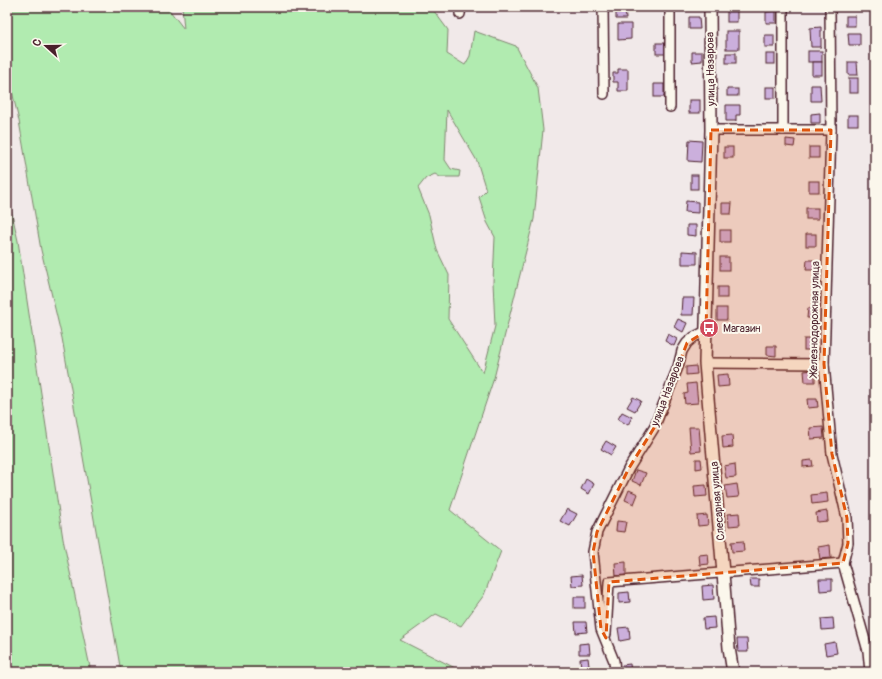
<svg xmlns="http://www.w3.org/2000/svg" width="882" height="679" viewBox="0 0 882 679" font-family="Pangolin,sans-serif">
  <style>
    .green { fill: #b1ebb0; stroke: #7e856e; fill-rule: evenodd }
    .building { fill: #cbafdc; stroke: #4a1f2b }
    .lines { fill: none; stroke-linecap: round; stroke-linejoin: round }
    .minor-casing { stroke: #4a1f2b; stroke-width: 12 }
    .tertiary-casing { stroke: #4a1f2b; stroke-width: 14 }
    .minor { stroke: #fbf7ec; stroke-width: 9 }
    .tertiary { stroke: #fbf7ec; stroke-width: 11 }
    .marked { fill: #e0560e; fill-opacity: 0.2; stroke: #e0560e; stroke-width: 3; stroke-dasharray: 8 5; stroke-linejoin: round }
    .labels { text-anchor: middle; stroke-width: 4; stroke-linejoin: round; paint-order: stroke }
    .street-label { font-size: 11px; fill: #4a1f2b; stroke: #fbf7ec }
    .poi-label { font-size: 11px; fill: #4a1f2b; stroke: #fbf7ec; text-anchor: start }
  </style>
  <rect width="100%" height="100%" fill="#f1e9e9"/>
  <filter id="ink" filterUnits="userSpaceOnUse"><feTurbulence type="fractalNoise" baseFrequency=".025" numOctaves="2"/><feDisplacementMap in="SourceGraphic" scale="8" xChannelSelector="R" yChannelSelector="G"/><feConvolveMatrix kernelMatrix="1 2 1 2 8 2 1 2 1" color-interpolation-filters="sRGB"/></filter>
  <g filter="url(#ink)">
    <g class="green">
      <path d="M7 7H167L184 29 182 7H431L448 30 447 54 465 65 470 56 474 31 516 46 538 88 543 130 534 219 494 378 450 510 501 551 484 595 461 626 436 614 400 640 463 672H121L62 338 41 250 19 121 7 70ZM447 110 477 161 486 190 479 197 487 222 495 237 493 282 495 326 483 373 448 319 449 275 437 250 429 215 418 188 426 178 435 174 440 177H459L460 171 451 169 445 160Z"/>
      <path d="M7 191 18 241 63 539 91 672H7Z"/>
    </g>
    <g class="building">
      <path d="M616 7H625L626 19H616Z"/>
      <rect x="657" y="7" width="10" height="4"/>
      <rect x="727" y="7" width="10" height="15"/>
      <path d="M776 11V23H766V12Z"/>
      <rect x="846" y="16" width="9" height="10"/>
      <path d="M689 17H699L700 29H689Z"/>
      <path d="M618 24H631V39L618 40Z"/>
      <path d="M821 27V47H811L810 28Z"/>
      <rect x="726" y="31" width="13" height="18"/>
      <path d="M848 33H860V45H849Z"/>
      <rect x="765" y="35" width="9" height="12"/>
      <rect x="656" y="43" width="10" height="11"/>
      <rect x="808" y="51" width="14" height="11"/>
      <path d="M692 52H702V61L692 62Z"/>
      <rect x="726" y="53" width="10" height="10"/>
      <rect x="766" y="54" width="9" height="10"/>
      <rect x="812" y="62" width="10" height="13"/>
      <path d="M848 62H857L858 75H848Z"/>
      <path d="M618 69H628V91H618V82H613V73H618Z"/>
      <rect x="849" y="78" width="9" height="15"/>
      <rect x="654" y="84" width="10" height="13"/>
      <path d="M811 85H820L821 101H811Z"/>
      <rect x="766" y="87" width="9" height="11"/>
      <rect x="727" y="89" width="11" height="7"/>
      <rect x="689" y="100" width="11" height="13"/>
      <path d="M726 105H740V115H736V121H726Z"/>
      <path d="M820 113V123H811V114Z"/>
      <rect x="848" y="115" width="10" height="10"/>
      <path d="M786 139 795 140 794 147 786 146Z"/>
      <path d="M689 140 702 141 701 162 688 161Z"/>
      <rect x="724" y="147" width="9" height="11"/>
      <rect x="809" y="147" width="10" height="11"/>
      <rect x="691" y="175" width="7" height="14"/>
      <rect x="809" y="181" width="10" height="11"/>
      <path d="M686 201 698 202V213L685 212Z"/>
      <path d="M722 203H732L731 214H722Z"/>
      <rect x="806" y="208" width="12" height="11"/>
      <path d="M687 225H696V236L687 235Z"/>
      <rect x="720" y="230" width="10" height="12"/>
      <rect x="806" y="234" width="10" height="12"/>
      <path d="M682 251 697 252V264H682Z"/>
      <rect x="720" y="257" width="9" height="13"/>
      <path d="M807 260H814V270H806Z"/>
      <rect x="718" y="287" width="9" height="11"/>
      <path d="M682 298H694L693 315H681Z"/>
      <rect x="717" y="308" width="10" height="12"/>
      <path d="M808 308H816V318H807Z"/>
      <path d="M678 319 687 323 683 332 674 327Z"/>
      <path d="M668 334 677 339 674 346 665 341Z"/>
      <rect x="804" y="339" width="11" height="11"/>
      <path d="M767 346H776V356L767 355Z"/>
      <path d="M696 366 697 374 686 375V367Z"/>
      <path d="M815 370V382H805L804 371Z"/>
      <path d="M728 374 729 386 718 387 717 375Z"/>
      <path d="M696 383 698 403 685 404 684 394 688 393 687 384Z"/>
      <path d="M633 397 641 401 635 411 627 407Z"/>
      <path d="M807 399H817L818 407 808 408Z"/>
      <path d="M622 412 632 417 628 425 618 419Z"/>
      <path d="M689 427H699L701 451 691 452Z"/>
      <path d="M823 427 824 438 811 439 810 428Z"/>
      <path d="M732 435 733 447 723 448 722 436Z"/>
      <path d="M606 441 616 447 611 455 601 449Z"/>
      <path d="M696 459H701L702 468 696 469Z"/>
      <path d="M812 460 813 466 803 467V461Z"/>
      <path d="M735 464 736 477 726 478 724 466Z"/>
      <path d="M636 470 646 473 641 485 632 481Z"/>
      <path d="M586 479 594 484 589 494 581 489Z"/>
      <path d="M737 484 739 497 727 498 725 486Z"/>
      <path d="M706 485 707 496 695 497 694 486Z"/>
      <path d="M629 490 638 494 634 504 625 500Z"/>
      <path d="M827 493 828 502 812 504 811 495Z"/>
      <path d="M567 509 577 514 570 526 560 521Z"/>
      <path d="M827 511 828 521 817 522 816 513Z"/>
      <path d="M739 513 740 525 729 526 728 514Z"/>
      <path d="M707 515 708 525 698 526 697 516Z"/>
      <path d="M617 521 626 522 624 532 616 531Z"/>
      <path d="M743 541 744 551 732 552 731 542Z"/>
      <path d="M830 545 831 558 820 559 818 547Z"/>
      <path d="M708 554 709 564 700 565 699 555Z"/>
      <path d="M626 562V575L616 576 615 563Z"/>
      <path d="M582 575 583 585 572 586 571 576Z"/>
      <path d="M750 579H759V587H751Z"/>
      <path d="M819 579H832V590L820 591Z"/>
      <path d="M713 585 714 599 703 600 702 586Z"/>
      <path d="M629 592 630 602 619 603V593Z"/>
      <rect x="574" y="597" width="11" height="11"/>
      <path d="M714 617 715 628 704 629 703 618Z"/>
      <path d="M833 618 834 629 822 630 821 619Z"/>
      <path d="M575 622H586L587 632 576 633Z"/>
      <path d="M629 627 630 639 620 641 618 628Z"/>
      <path d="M737 639H747L748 652H738Z"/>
      <path d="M835 642 837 653 826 655 824 644Z"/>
      <path d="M589 643 590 654H579V644Z"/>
      <path d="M588 658 589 666 581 667 580 659Z"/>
      <path d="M630 664 631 672H623L622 665Z"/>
    </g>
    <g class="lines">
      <defs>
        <g id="minor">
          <path d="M603 7 604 94"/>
          <path d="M830 7 831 130 824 364 832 454 847 518 848 543 843 563 868 651 870 672"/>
          <path d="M460 14 461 7"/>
          <path d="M670 107V7"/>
          <path d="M711 130H831"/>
          <path d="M783 130V7"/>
          <path d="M705 363 824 364"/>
          <path d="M606 634 609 582 843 563"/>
          <path d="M615 672 614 661 601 629 593 552 597 532 629 468 654 428 678 367 682 351 687 343 694 337 706 331"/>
        </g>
        <path id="tertiary" d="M710 7 711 130 705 363 723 573 729 648 733 672"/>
      </defs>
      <use href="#minor" class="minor-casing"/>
      <use href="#tertiary" class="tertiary-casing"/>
      <use href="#minor" class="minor"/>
      <use href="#tertiary" class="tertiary"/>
    </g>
  </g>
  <path class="marked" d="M711 130H831L824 364 832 454 847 518 848 543 843 563 609 582 606 638 601 629 593 552 597 532 629 468 654 428 687 343 706 331Z"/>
  <defs>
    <symbol id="bus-disc" viewBox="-11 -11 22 22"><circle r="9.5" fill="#d1495b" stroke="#fbf7ec"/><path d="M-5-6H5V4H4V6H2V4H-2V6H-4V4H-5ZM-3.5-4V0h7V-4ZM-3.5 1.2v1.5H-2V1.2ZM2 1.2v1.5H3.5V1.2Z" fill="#fff"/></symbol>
  </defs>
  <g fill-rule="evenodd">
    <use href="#bus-disc" x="698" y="317" width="22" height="22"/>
  </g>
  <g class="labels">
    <g class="street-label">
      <text transform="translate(710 69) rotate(-91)" y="4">улица Назарова</text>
      <text transform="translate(814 319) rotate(-89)" y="4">Железнодорожная улица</text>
      <text transform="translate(667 391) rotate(-69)" y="4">улица Назарова</text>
      <text transform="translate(717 501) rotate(-95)" y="4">Слесарная улица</text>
    </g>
    <g class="poi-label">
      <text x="723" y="332">Магазин</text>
    </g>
  </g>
  <rect width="882" height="679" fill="none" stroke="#fbf7ec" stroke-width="24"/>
  <rect x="12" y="12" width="858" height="655" fill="none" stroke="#4a1f2b" stroke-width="1.5" filter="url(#ink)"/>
  <g transform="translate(46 46) rotate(291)" stroke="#fbf7ec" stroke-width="3" paint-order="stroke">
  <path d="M0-3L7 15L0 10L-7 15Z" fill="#4a1f2b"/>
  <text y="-6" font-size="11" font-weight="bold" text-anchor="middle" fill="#4a1f2b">С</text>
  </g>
</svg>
